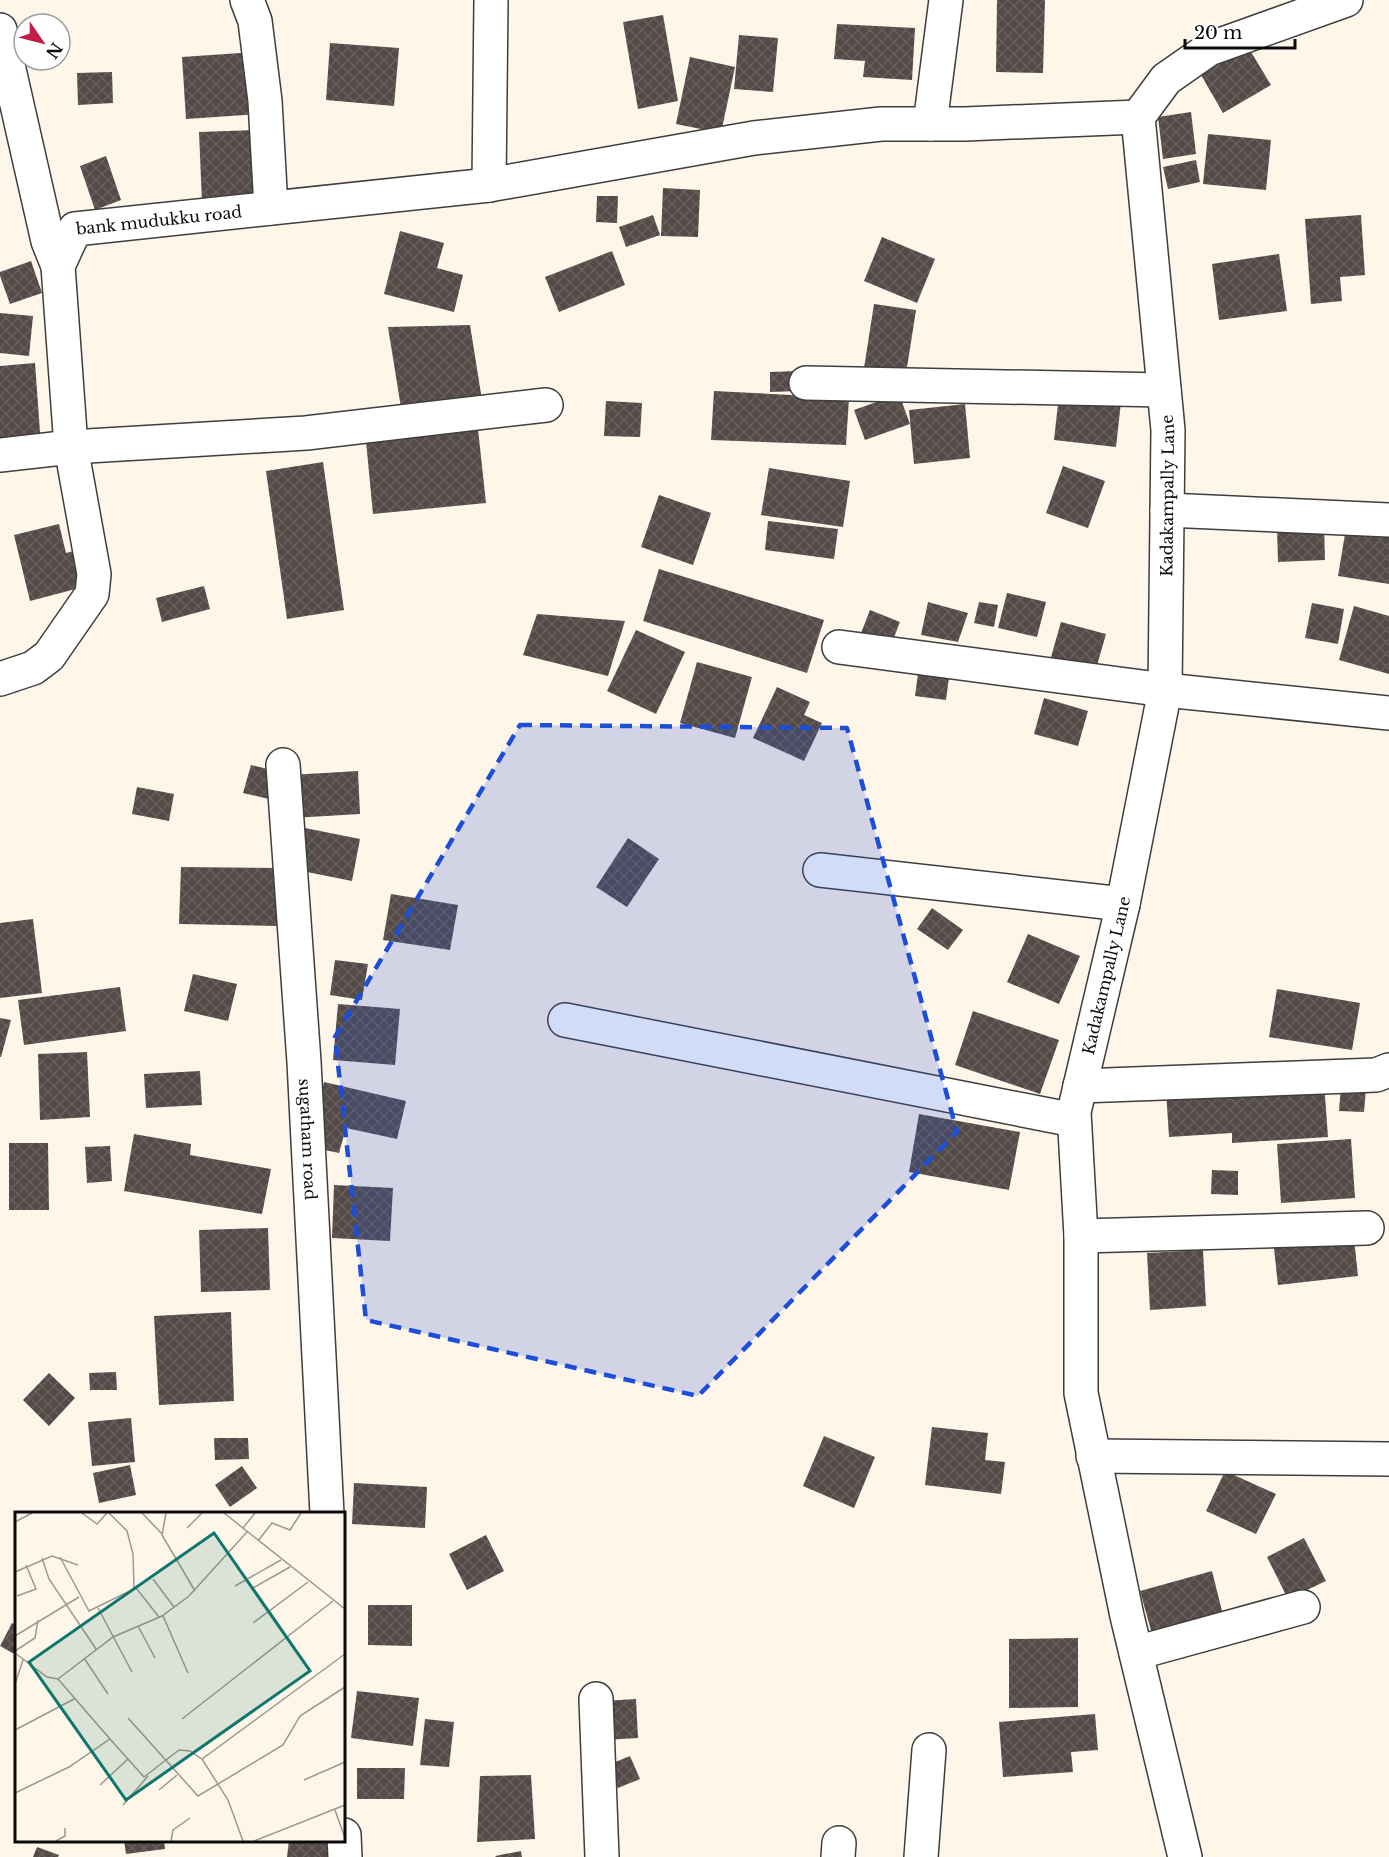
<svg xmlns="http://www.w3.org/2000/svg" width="1389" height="1857" viewBox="0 0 1389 1857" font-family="'Libre Baskerville',serif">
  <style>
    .building { fill: url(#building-cross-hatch) }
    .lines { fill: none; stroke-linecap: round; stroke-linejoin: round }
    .minor-casing { stroke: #3e3e3e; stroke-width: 36 }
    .minor { stroke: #fff; stroke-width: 33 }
    .marked { fill: #1d4ed8; fill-opacity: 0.2; stroke: #1d4ed8; stroke-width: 4.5; stroke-dasharray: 12 8; stroke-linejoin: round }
    .labels { text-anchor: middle; stroke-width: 6; stroke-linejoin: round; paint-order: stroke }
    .street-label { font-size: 16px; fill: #0b0b0b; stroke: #fff }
    .inset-road { fill: none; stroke: #9d9891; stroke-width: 1.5 }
    .view { fill: #0f766e; fill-opacity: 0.15; stroke: #0f766e; stroke-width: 3 }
    .inset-edge { fill: none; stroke: #0b0b0b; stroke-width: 3 }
  </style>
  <defs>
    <pattern id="building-cross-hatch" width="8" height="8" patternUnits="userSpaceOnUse" patternTransform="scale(1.5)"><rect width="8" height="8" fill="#544a47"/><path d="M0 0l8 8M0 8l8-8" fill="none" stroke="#68605d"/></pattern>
  </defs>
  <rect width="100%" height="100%" fill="#fff6ea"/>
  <g class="building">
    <path d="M997 0H1045L1043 73 996 72Z"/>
    <path d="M663 15 678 101 638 109 623 22Z"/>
    <path d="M837 24 915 28 912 80 863 77 865 61 834 59Z"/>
    <path d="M739 35 778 38 773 92 734 89Z"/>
    <path d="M330 43 399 48 394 106 326 100Z"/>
    <path d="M1248 47 1271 85 1223 113 1201 75Z"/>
    <path d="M255 52 259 114 186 119 182 57Z"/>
    <path d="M690 57 735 67 721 133 676 124Z"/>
    <path d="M112 72 113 103 78 105 77 73Z"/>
    <path d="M1191 112 1196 154 1163 159 1158 117Z"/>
    <path d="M259 130 261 201 202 203 199 132Z"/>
    <path d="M1208 134 1271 140 1266 190 1203 184Z"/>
    <path d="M106 156 121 200 95 210 80 166Z"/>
    <path d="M1196 160 1200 182 1168 189 1163 167Z"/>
    <path d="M663 188 700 190 698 237 661 236Z"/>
    <path d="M597 196H618L617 223 596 222Z"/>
    <path d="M653 215 660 235 626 247 619 227Z"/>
    <path d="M1361 215 1365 275 1340 277 1342 301 1311 304 1305 219Z"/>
    <path d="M400 231 444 243 437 268 463 275 454 312 384 294Z"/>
    <path d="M882 237 935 259 917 303 864 281Z"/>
    <path d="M612 251 625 285 559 312 545 277Z"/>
    <path d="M1279 254 1287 311 1219 320 1212 264Z"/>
    <path d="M31 261 42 293 10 304 0 276V272Z"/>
    <path d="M874 304 916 310 906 374 864 368Z"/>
    <path d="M0 313 33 316 29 356 0 353Z"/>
    <path d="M470 325 482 400 402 414 388 327Z"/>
    <path d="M35 363 41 446 0 449V366Z"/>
    <path d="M799 371 800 391 770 392V372Z"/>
    <path d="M1061 377 1123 384 1116 447 1054 440Z"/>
    <path d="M714 391 849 398 846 445 711 440Z"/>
    <path d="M899 394 910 424 865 440 854 410Z"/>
    <path d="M606 401 642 403 640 437 604 436Z"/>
    <path d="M965 404 970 458 914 464 909 410Z"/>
    <path d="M478 429 486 503 373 514 366 441Z"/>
    <path d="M323 462 344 610 287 619 266 471Z"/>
    <path d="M1063 466 1105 481 1088 528 1046 513Z"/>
    <path d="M769 468 850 481 843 527 761 515Z"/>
    <path d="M659 495 711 513 693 565 641 547Z"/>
    <path d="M768 521 838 529 834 559 765 550Z"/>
    <path d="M59 524 66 553 78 550 87 586 30 601 14 535Z"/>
    <path d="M1324 525 1325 560 1278 562 1277 527Z"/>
    <path d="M1346 528 1389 535V584L1338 576Z"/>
    <path d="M659 569 824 620 807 673 643 621Z"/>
    <path d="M204 586 210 609 162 622 156 598Z"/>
    <path d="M1007 593 1046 602 1037 637 998 628Z"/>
    <path d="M928 602 968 613 958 642 921 635Z"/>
    <path d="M979 602 998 605 994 627 974 623Z"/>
    <path d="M1312 603 1344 609 1338 644 1305 638Z"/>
    <path d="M1354 606 1389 616V674L1339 660Z"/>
    <path d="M870 610 900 622 891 645 861 633Z"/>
    <path d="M537 614 625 621 608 676 523 655Z"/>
    <path d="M1061 622 1106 634 1096 669 1051 657Z"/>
    <path d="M636 630 685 652 656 714 607 691Z"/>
    <path d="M697 662 752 677 735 738 680 723Z"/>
    <path d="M919 666 950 670 946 700 915 696Z"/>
    <path d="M777 687 810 702 804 715 822 723 804 761 753 738Z"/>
    <path d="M1044 698 1088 711 1078 746 1034 734Z"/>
    <path d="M251 765 277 771 269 799 243 793Z"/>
    <path d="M358 771 360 814 292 818 290 775Z"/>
    <path d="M137 787 174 794 169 821 132 814Z"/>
    <path d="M295 826 360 839 352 881 287 868Z"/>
    <path d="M628 838 659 859 627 907 596 887Z"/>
    <path d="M181 867 279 868 278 926 179 924Z"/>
    <path d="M391 894 458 905 450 950 383 940Z"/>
    <path d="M932 908 963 930 948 950 917 929Z"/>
    <path d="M33 919 42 993 0 998V923Z"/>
    <path d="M1028 934 1080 956 1059 1004 1007 982Z"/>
    <path d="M335 960 368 964 362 1000 330 995Z"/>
    <path d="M193 974 237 984 228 1021 184 1011Z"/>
    <path d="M120 987 126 1031 24 1045 18 1000Z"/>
    <path d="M1277 989 1360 1003 1352 1050 1269 1037Z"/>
    <path d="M338 1004 400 1009 395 1065 333 1060Z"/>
    <path d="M973 1011 1059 1040 1040 1094 955 1065Z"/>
    <path d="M0 1018 11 1020 1 1057H0Z"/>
    <path d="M87 1052 90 1117 40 1120 38 1054Z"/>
    <path d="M200 1071 202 1105 146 1108 144 1074Z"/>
    <path d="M324 1082 406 1101 397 1139 346 1128 339 1153 301 1145 315 1123Z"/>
    <path d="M1324 1082 1328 1137 1232 1143V1133L1169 1137 1166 1091Z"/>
    <path d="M1341 1086 1366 1088 1364 1112 1339 1111Z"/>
    <path d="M919 1114 1020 1132 1009 1190 909 1172Z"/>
    <path d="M134 1134 191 1144 190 1155 271 1169 262 1214 124 1191Z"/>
    <path d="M1351 1139 1355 1198 1281 1203 1277 1144Z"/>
    <path d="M9 1143H48L49 1210H9Z"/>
    <path d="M110 1146 112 1181 87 1183 85 1147Z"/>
    <path d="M1212 1170 1238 1171V1195L1211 1194Z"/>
    <path d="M334 1185 393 1188 390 1241 332 1238Z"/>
    <path d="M1351 1211 1358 1276 1278 1285 1271 1221Z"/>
    <path d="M268 1228 270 1290 201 1292 199 1230Z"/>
    <path d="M1203 1250 1206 1306 1150 1310 1147 1253Z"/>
    <path d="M231 1312 234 1401 159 1405 154 1316Z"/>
    <path d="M116 1372 117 1390H90L89 1373Z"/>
    <path d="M49 1373 75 1398 49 1426 23 1400Z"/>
    <path d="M131 1418 135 1462 92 1466 88 1422Z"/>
    <path d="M932 1427 988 1433 985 1460 1005 1462 1001 1494 925 1485Z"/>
    <path d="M824 1436 875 1457 854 1508 803 1486Z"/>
    <path d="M214 1438H248L249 1459 215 1460Z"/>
    <path d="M130 1465 136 1495 99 1503 93 1473Z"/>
    <path d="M242 1466 257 1488 230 1507 215 1485Z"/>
    <path d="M1225 1471 1276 1494 1256 1534 1206 1511Z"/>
    <path d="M354 1483 427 1487 425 1528 352 1524Z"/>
    <path d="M486 1535 504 1571 467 1590 449 1554Z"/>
    <path d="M1304 1538 1326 1581 1288 1599 1267 1557Z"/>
    <path d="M1212 1571 1223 1615 1152 1634 1140 1591Z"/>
    <path d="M368 1605H412V1646L368 1645Z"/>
    <path d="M12 1623 16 1625V1655L0 1646Z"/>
    <path d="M1078 1638V1707L1009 1708V1639Z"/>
    <path d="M357 1691 419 1698 413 1746 351 1738Z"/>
    <path d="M636 1699 638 1738 605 1740 603 1701Z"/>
    <path d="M1095 1714 1098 1750 1071 1752 1073 1772 1003 1777 999 1722Z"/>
    <path d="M425 1719 454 1722 449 1767 420 1765Z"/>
    <path d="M630 1756 640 1779 618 1788 608 1765Z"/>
    <path d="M357 1768H405L404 1799H357Z"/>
    <path d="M531 1775 535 1839 477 1842 480 1776Z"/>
    <path d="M124 1840H164L165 1849 126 1854Z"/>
    <path d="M289 1840H332L330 1857H287Z"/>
    <path d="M37 1847 59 1855 58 1857H33Z"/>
    <path d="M521 1851 522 1857H496L495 1856Z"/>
  </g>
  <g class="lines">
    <defs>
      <g id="minor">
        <path d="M247 0 255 21 265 101 271 208"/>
        <path d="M0 30 48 241 58 266"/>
        <path d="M930 124 946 0"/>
        <path d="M489 185 754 138 881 124H965L1138 117"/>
        <path d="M806 383 1164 390"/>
        <path d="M0 455 71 447 306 433 546 405"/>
        <path d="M1167 510 1389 520"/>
        <path d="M839 647 1165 690 1389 713"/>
        <path id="s1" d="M0 679 33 668 49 656 92 594 94 574 71 447 58 266 75 229 489 185 491 0"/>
        <path id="s2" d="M283 765 304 1062 327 1514"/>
        <path d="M820 870 1123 904"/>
        <path d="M565 1020 1074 1120"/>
        <path d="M1080 1086 1376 1075 1389 1070"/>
        <path d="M1081 1236 1367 1228"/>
        <path d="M1093 1456 1389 1459"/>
        <path d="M1136 1653 1303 1607"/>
        <path d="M596 1699 602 1857"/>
        <path d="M344 1835 345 1857"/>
        <path d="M838 1857 839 1843"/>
        <path d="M921 1857 929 1750"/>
        <path id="s3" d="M1185 1857 1127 1616 1081 1393V1236L1074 1112 1123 904 1165 690 1168 430 1138 117 1166 79 1209 49 1346 0"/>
      </g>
    </defs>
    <use href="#minor" class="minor-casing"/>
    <use href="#minor" class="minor"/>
  </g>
  <path class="marked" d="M520 725 847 728 957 1132 698 1396 366 1320 335 1037Z"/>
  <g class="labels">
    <g class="street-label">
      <text dy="6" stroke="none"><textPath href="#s1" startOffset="586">bank mudukku road</textPath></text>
      <text dy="6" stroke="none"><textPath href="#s3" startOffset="1383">Kadakampally Lane</textPath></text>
      <text dy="6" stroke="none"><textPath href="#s3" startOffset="897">Kadakampally Lane</textPath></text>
      <text dy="6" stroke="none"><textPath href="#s2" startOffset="375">sugatham road</textPath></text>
    </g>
  </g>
  <g transform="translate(15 1512)">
    <rect width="330" height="330" fill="#fff6ea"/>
    <path class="inset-road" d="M67 1 82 12 92 1M94 1 112 19 118 42 119 76M127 1 147 22M151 1 147 23 180 79M209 1 330 97M0 10 17 1M172 16 187 1M228 16 240 1M243 29 257 11 275 18 286 1M45 45 74 99 121 76 144 105M27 46 34 67 81 137M0 60 37 44 63 53M138 67 159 95M220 74 266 48M236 77 275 55M2 84 21 77 11 53M83 96 117 160M148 104 173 161M238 111 293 70M123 114 140 146M0 124 64 85M0 139 20 126 23 108M0 141 32 165 43 167 98 125 147 104 174 84 232 20M69 146 93 182M43 167 95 227M0 172 8 148M113 206 183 284 268 233 285 204 330 175M167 207 318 89M0 218 59 187M187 247 213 288 228 329M289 268 330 250M85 273 113 247M144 278 162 263M0 281 54 255 95 227 129 265 164 238 175 239 187 247 330 142M108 293 133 264M320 298 330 326M41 329 50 324V316M156 329 158 318 175 306M239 329 330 293"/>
    <path class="view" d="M199 21 295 159 111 288 14 150Z"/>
    <rect width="330" height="330" class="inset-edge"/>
  </g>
  <g transform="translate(42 42) rotate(125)"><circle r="28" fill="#ffffff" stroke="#9d9d9d" stroke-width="1.5"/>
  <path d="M0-4.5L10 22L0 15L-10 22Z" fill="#c11d47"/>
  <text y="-9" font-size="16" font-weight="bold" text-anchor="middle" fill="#0b0b0b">N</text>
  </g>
  <path d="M1185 39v9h110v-9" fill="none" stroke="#0b0b0b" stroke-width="3"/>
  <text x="1194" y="39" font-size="18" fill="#0b0b0b" stroke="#ffffff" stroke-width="4.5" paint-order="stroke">20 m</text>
</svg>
